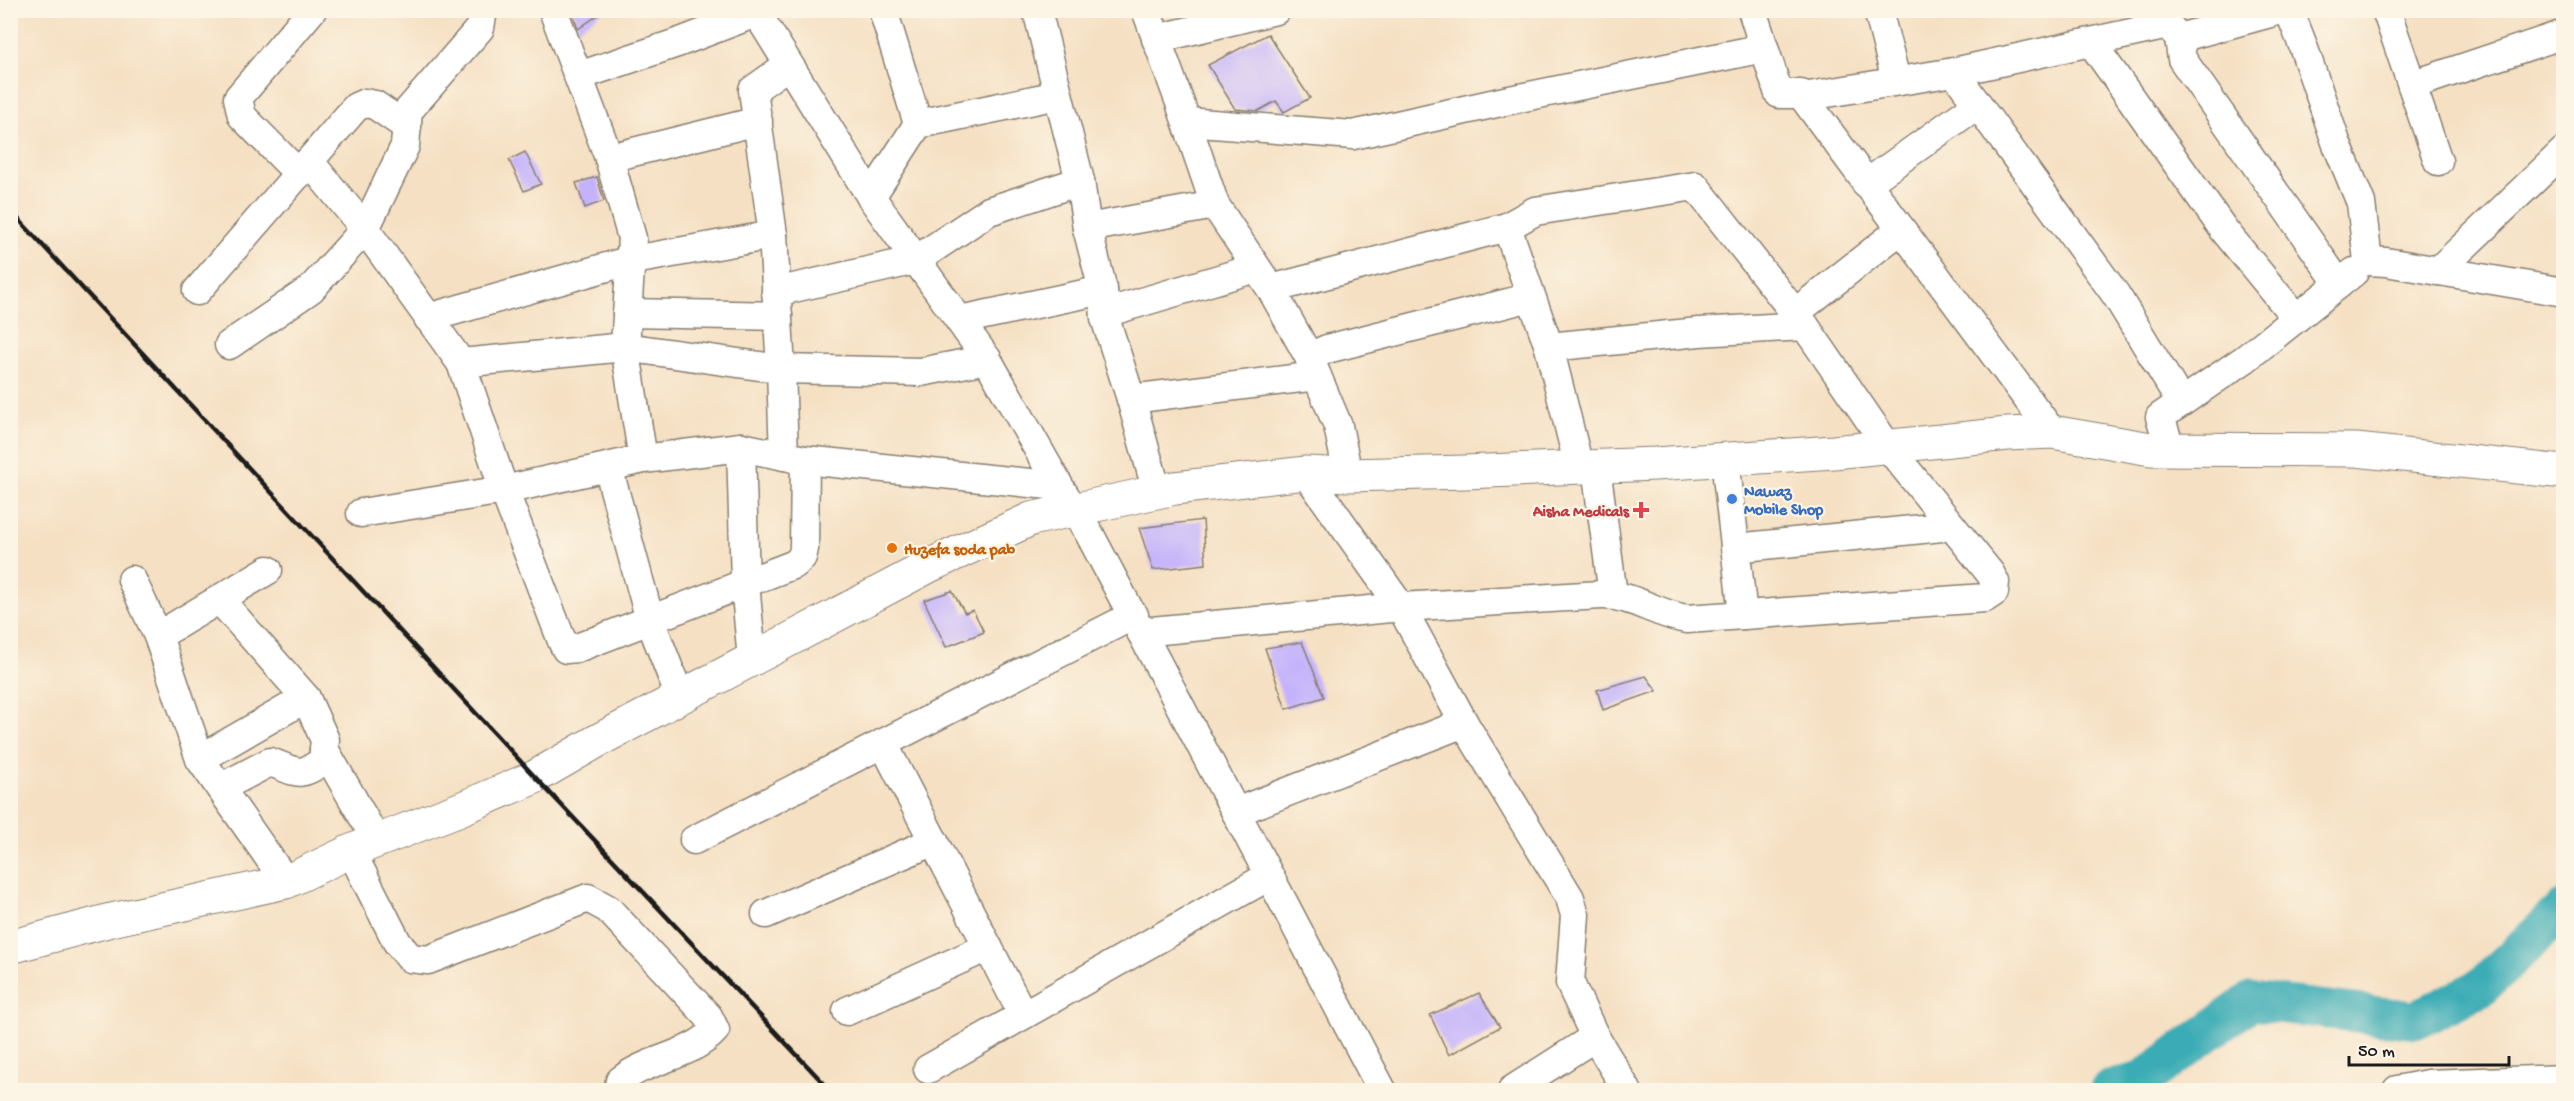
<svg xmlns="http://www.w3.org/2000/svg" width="2574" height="1101" viewBox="0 0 2574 1101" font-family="'Gochi Hand',sans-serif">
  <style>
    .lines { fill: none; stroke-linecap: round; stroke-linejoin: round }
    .river { stroke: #3bacb5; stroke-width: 39 }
    .building { fill: #c4b3fb }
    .minor-casing { stroke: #887e70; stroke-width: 31 }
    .major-casing { stroke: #887e70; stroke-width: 35 }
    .minor { stroke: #fff; stroke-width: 28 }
    .major { stroke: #fff; stroke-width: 33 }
    .rail { stroke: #1c1c1c; stroke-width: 4.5 }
    .shop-dot { fill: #3f7fe0; stroke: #fcf5e5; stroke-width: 2 }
    .health-dot { fill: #e0444e; stroke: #fcf5e5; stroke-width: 2 }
    .food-dot { fill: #e8710a; stroke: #fcf5e5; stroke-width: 2 }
    .labels { text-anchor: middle; stroke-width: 4.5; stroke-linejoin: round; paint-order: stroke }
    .shop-label { font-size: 16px; font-weight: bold; fill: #366cbe; stroke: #fcf5e5; text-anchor: start }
    .health-label { font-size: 16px; font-weight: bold; fill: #be3a42; stroke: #fcf5e5; text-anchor: end }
    .food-label { font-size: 16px; font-weight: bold; fill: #c56008; stroke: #fcf5e5; text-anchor: start }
  </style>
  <rect width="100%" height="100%" fill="#fcf5e5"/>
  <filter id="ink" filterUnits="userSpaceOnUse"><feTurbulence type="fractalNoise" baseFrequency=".0167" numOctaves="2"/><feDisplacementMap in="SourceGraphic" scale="12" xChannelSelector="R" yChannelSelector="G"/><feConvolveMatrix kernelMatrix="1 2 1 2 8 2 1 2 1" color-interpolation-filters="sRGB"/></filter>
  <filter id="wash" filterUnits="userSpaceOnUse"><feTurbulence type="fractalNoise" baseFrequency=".008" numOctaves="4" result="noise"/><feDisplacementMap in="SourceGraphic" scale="24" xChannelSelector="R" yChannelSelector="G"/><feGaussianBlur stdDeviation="1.35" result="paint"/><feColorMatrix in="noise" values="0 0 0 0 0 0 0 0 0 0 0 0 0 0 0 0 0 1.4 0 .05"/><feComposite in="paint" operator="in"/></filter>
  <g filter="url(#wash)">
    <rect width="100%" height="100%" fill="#f5e0c3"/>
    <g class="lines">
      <path class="river" d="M2109 1090 2141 1081 2251 1001 2415 1020 2480 988 2564 909"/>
    </g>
    <g id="blocks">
      <g class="building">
        <path d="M571 10H605L578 29Z"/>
        <path d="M1268 34 1310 98 1284 112 1276 101 1258 111 1235 109 1208 65Z"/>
        <path d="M525 152 541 184 524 191 509 160Z"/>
        <path d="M597 177 604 201 585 208 576 183Z"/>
        <path d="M1203 520 1206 564 1153 570 1139 528Z"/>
        <path d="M952 591 965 613 973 610 984 632 946 647 924 600Z"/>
        <path d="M1302 642 1324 697 1286 709 1265 648Z"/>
        <path d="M1646 676 1657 691 1603 710 1597 690Z"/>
        <path d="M1479 993 1500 1027 1449 1055 1430 1015Z"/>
      </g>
    </g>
  </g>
  <g filter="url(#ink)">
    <use href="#blocks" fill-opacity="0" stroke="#887e70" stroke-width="1.5"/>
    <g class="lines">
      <defs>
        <g id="minor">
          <path d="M553 10 609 158 632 238 625 347 643 459"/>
          <path d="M755 10 871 197 987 359 1059 486 1089 533 1382 1090"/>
          <path d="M883 10 918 124"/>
          <path d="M1037 10 1080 181 1087 228 1103 290 1105 318 1131 399 1157 492"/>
          <path d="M1146 10 1180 103 1215 205 1271 289"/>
          <path d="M1752 10 1779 94H1801L1803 97"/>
          <path d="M1878 10 1896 80"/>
          <path d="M2289 10 2302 43 2336 142 2361 203 2368 261 2386 262 2564 292"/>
          <path d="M2386 10 2438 161"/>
          <path d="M2179 38 2182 59 2339 284"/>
          <path d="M1156 39 1276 10"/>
          <path d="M2091 42 2224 230 2296 318"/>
          <path d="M1954 72 1803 97 2052 432"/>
          <path d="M579 76 680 42 756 13"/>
          <path d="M2412 85 2564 34"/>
          <path d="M1187 122 1353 135 1505 101 1764 48"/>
          <path d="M609 158 758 121"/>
          <path d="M309 161 365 229 461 363 504 490 643 459 741 447 805 460 1059 486"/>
          <path d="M299 174 242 116 238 98 312 10"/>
          <path d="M1866 184 1978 104"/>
          <path d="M871 197 918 124 1058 95"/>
          <path d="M1087 228 1215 205"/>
          <path d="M2438 271 2564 151"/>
          <path d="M197 291 356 107 365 103 375 105 407 127"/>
          <path d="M776 292 916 260 989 211 1080 181"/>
          <path d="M627 313 778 316"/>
          <path d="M1105 313 1256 268"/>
          <path d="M1795 313 1900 230"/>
          <path d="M428 318 628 261 773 235"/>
          <path d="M960 320 1103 290"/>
          <path d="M229 345 311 289 365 229 405 146 408 111 480 28 483 10"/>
          <path d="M1549 347 1699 332 1805 326"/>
          <path d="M1309 357 1271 289 1507 227"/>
          <path d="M461 363 625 347 781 369 921 372 987 359"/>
          <path d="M1131 399 1317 376"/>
          <path d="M2181 402 2116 295 1954 72 2168 25 2179 38 2281 10"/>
          <path d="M741 447 745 583 752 660"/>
          <path d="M2171 450 2160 417 2245 359 2354 272"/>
          <path d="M784 456 781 369 773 235 753 90 788 65"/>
          <path d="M1725 459 1743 615"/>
          <path d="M608 467 650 620 680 697"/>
          <path d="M1596 467 1613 595"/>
          <path d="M1306 473 1401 607 1464 723 1570 898 1575 915 1570 983 1595 1037 1627 1090"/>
          <path d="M1348 475 1338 426 1309 357 1327 349 1531 297"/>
          <path d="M361 513 504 490 562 641 566 649 577 648 795 564 802 557 804 549 805 460"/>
          <path d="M1735 548 1952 526"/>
          <path d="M132 580 158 636 200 759 286 882"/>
          <path d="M219 599 306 698 325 740 323 761C297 779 297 771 270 762L220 788"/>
          <path d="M1141 632 1401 607 1601 595C1632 594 1657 615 1687 619L1985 598 1994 592 1995 582 1990 573 1888 447 1805 326 1695 186 1535 211 1507 227 1549 347 1579 467"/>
          <path d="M158 636 268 570"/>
          <path d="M883 743 1023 1015"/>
          <path d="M324 749 377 841"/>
          <path d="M200 759 306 698"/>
          <path d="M1236 812 1464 723"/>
          <path d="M694 840 1134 615"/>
          <path d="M351 851 397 942 410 958 428 960 588 898 608 909 708 1016 715 1030C691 1057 647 1058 620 1081L618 1090"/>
          <path d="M766 914 934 841"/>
          <path d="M847 1011 988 947"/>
          <path d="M928 1069 1269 876"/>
          <path d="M1512 1090 1595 1037"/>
          <path d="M2397 1090 2428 1084 2564 1079"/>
        </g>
        <path id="major" d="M10 947 111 920 286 882 351 851 460 809 535 777 597 741 931 565 1031 519 1175 488 1306 473 1348 475 1465 472 1655 464 1834 452 2008 434 2052 432 2151 449 2356 450 2564 472"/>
      </defs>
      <use href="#minor" class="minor-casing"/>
      <use href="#major" class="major-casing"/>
      <use href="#minor" class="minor"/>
      <use href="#major" class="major"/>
      <path class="rail" d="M10 210 535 777 830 1090"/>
    </g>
  </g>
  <circle class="shop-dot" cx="1732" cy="499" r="6"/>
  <path class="health-dot" d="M1638 501h6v6h6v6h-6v6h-6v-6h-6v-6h6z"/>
  <circle class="food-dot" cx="892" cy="548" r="6"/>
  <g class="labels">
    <g class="shop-label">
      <text x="1744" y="496">Nawaz<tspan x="1744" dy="18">Mobile Shop</tspan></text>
    </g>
    <g class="health-label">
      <text x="1629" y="516">Aisha Medicals</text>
    </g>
    <g class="food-label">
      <text x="904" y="554">Huzefa soda pab</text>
    </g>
  </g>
  <rect width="2574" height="1101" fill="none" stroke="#fcf5e5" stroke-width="36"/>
  <path d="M2349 1056v9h160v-9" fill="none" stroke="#1c1c1c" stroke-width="3"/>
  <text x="2358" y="1056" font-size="18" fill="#1c1c1c" stroke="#fcf5e5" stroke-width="4.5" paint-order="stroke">50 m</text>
</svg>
